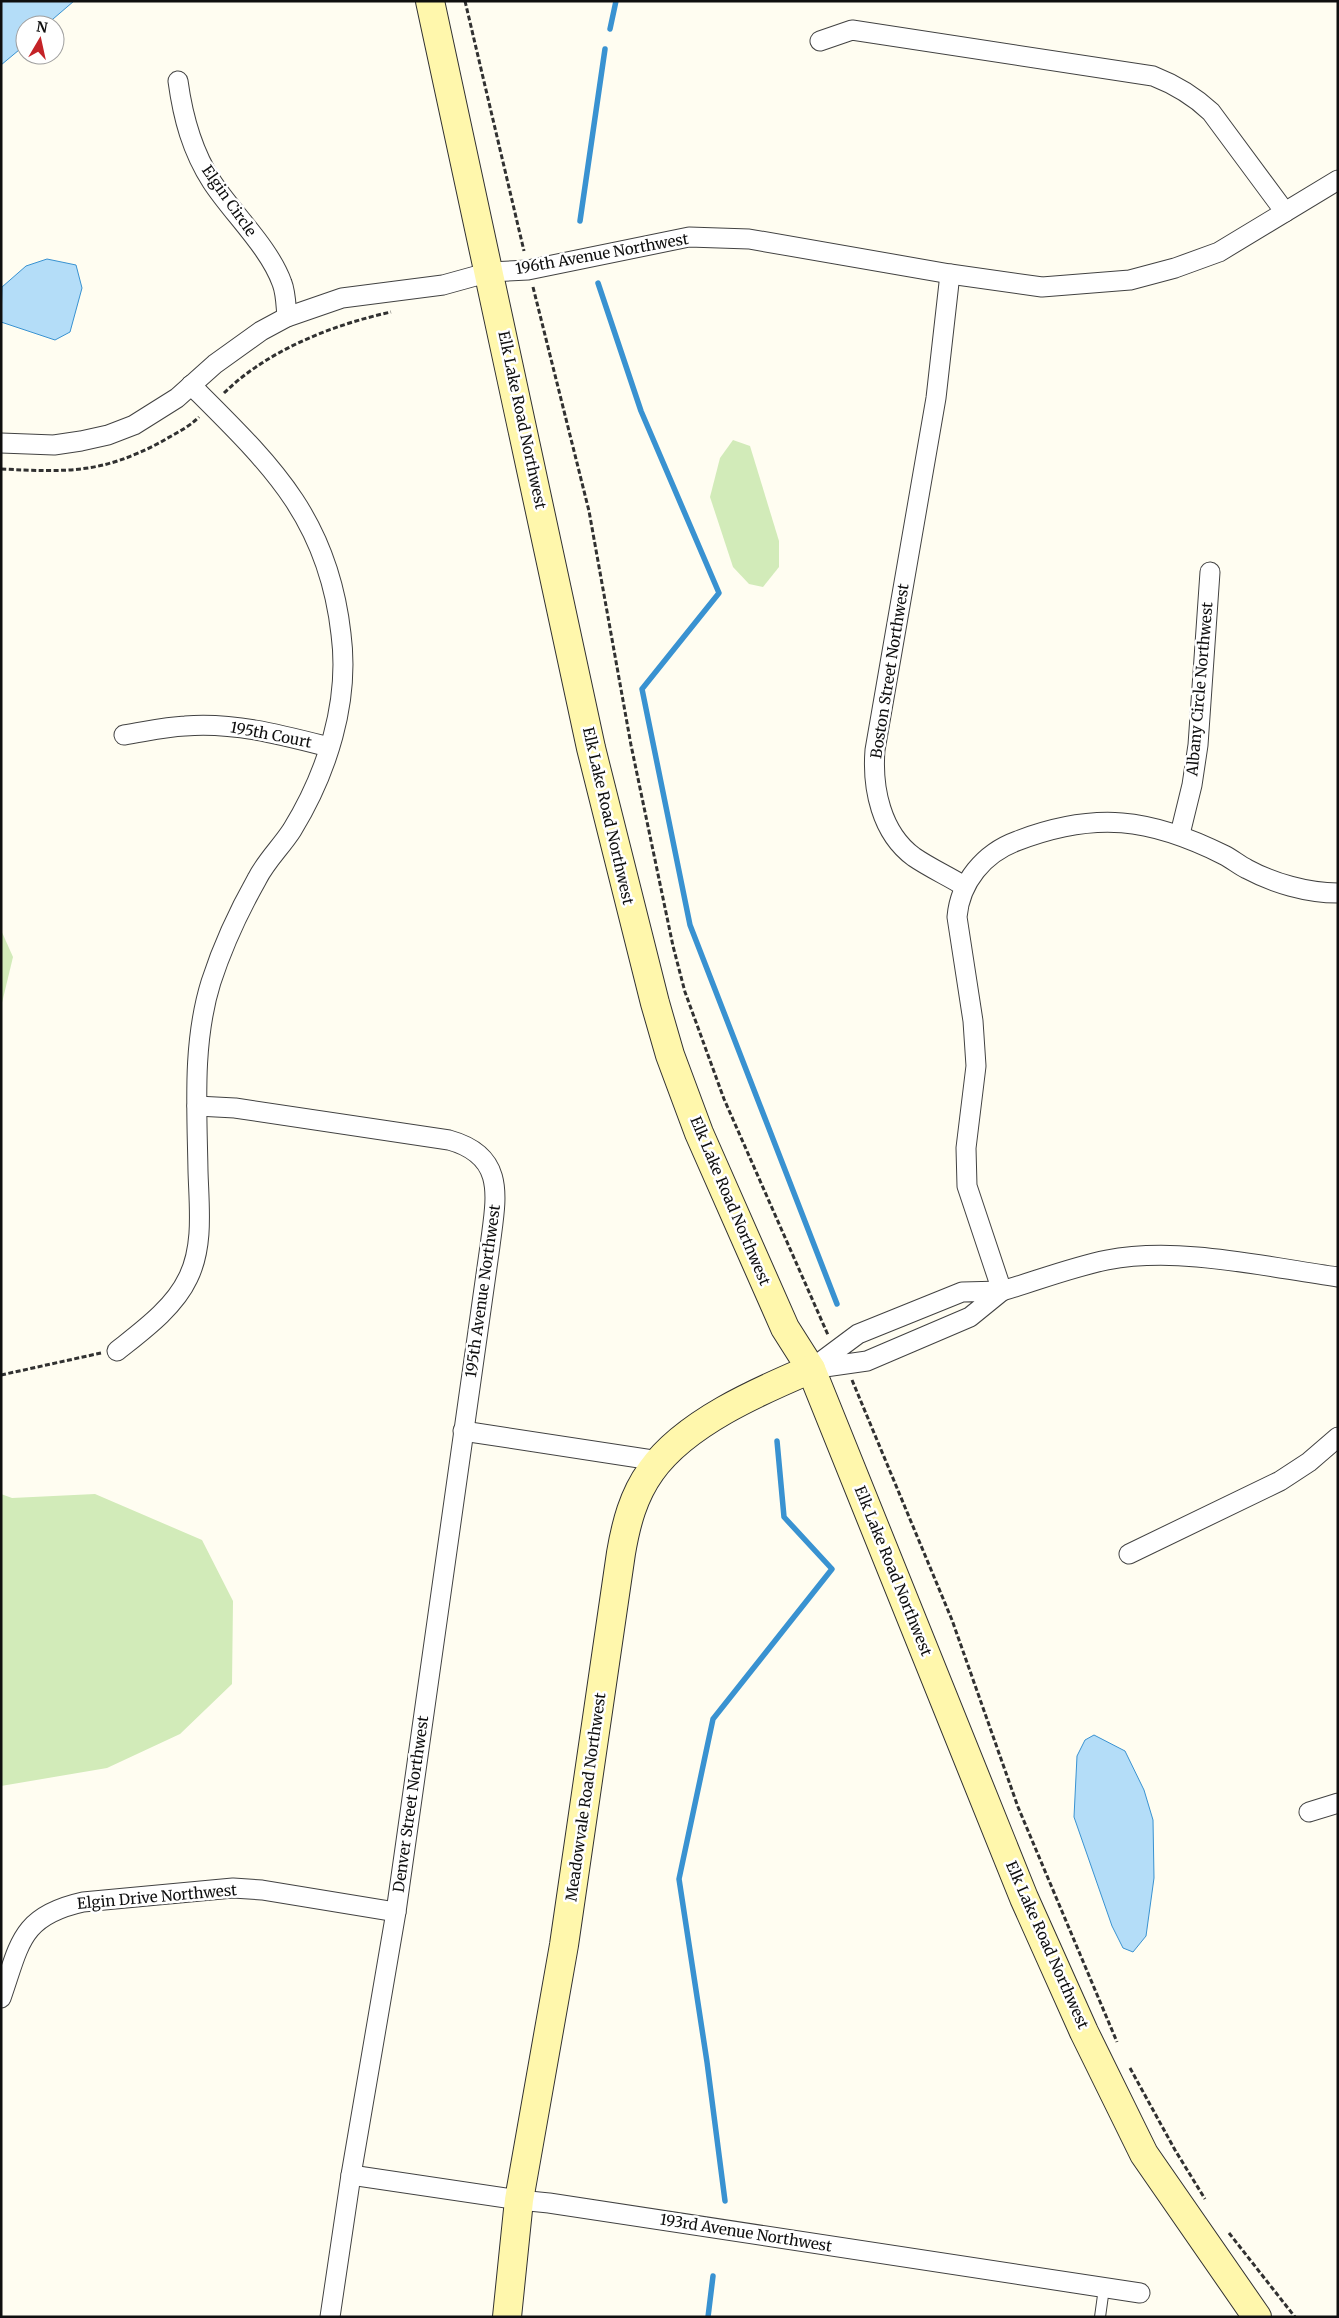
<svg xmlns="http://www.w3.org/2000/svg" width="1339" height="2318" viewBox="0 0 1339 2318" font-family="Merriweather,serif">
  <style>
    .green { fill: #d2ebb9 }
    .water { fill: #b4ddf8; stroke: #3992d1 }
    .lines { fill: none; stroke-linecap: round; stroke-linejoin: round }
    .stream { stroke: #3992d1; stroke-width: 5.5 }
    .lane-casing { stroke: #424242; stroke-width: 12 }
    .street-casing { stroke: #424242; stroke-width: 21 }
    .secondary-casing { stroke: #313131; stroke-width: 30 }
    .path { stroke: #313131; stroke-width: 3; stroke-dasharray: 5 2.5; stroke-linecap: butt }
    .lane { stroke: #fff; stroke-width: 10 }
    .street { stroke: #fff; stroke-width: 19 }
    .secondary { stroke: #fff7ac; stroke-width: 28 }
    .labels { text-anchor: middle; stroke-width: 5; stroke-linejoin: round; paint-order: stroke }
    .street-label { font-size: 15px; fill: #0f0f0f; stroke: #fff }
  </style>
  <rect width="100%" height="100%" fill="#fffdf1"/>
  <g class="green">
    <path d="M733 440 750 446 779 541V567L763 587 749 584 733 567 710 497 720 458Z"/>
    <path d="M1 930 13 957 1 1007Z"/>
    <path d="M1 1494 12 1498 95 1494 202 1540 233 1601 232 1684 180 1734 107 1768 1 1786Z"/>
  </g>
  <g class="water">
    <path d="M1 1H74L46 25H25V45L1 65Z"/>
    <path d="M47 259 76 265 82 288 70 332 55 340 1 322 2 287 26 266Z"/>
    <path d="M1094 1735 1125 1751 1144 1790 1153 1820 1154 1878 1146 1936 1133 1952 1123 1948 1112 1926 1074 1817 1077 1756 1085 1740Z"/>
  </g>
  <g class="lines">
    <g class="stream">
      <path d="M610 29 616 1"/>
      <path d="M580 221 605 49"/>
      <path d="M598 283 641 411 719 593 642 689 690 925 837 1304"/>
      <path d="M725 2201 707 2062 679 1879 713 1719 832 1569 784 1517 777 1441"/>
      <path d="M708 2317 713 2276"/>
    </g>
    <defs>
      <path id="lane" d="M1100 2317 1104 2288"/>
      <g id="street">
        <path d="M820 41 852 30 1153 76C1176 85 1193 95 1211 112L1285 212"/>
        <path d="M178 81C183 118 192 151 212 182 233 214 269 247 282 283 286 293 286 307 287 317"/>
        <path d="M950 274 936 398 875 750C872 788 881 833 914 857 930 868 948 876 964 886"/>
        <path d="M1 443 54 445 81 441 108 435 134 425 177 398 215 364 261 331 287 317 342 298 443 285 490 272 528 270 689 237 749 239 950 274 1042 287 1130 280 1175 268 1219 252 1338 180"/>
        <path d="M124 735C144 732 164 727 185 726 234 722 282 735 329 747"/>
        <path d="M1180 834 1192 785 1198 745 1210 572"/>
        <path d="M1338 893C1307 893 1273 883 1247 869 1239 865 1232 859 1224 855 1150 818 1095 811 1017 841 984 853 960 882 957 917L973 1021 976 1066 966 1148 967 1186 1002 1291C1036 1281 1072 1267 1107 1260 1180 1246 1265 1267 1338 1277"/>
        <path d="M197 1106 235 1108 449 1140C507 1156 496 1198 490 1246L396 1912 351 2175 330 2317"/>
        <path d="M1002 1291 970 1317 867 1361 811 1369 858 1334 962 1292Z"/>
        <path d="M117 1351C142 1331 174 1308 188 1278 204 1246 199 1206 198 1171 197 1109 192 1043 211 982 222 948 239 911 257 879 266 861 281 847 292 830 327 773 350 702 341 634 328 517 270 464 191 385"/>
        <path d="M463 1431 659 1461"/>
        <path d="M1129 1554 1280 1481 1309 1462 1338 1437"/>
        <path d="M1309 1812 1338 1803"/>
        <path d="M1 1998C20 1944 20 1916 83 1902L233 1888 262 1890 396 1912"/>
        <path d="M351 2175 519 2200 549 2203 1140 2293"/>
      </g>
      <g id="secondary">
        <path d="M430 1 591 748 655 1003 670 1055 699 1133 785 1328 811 1369 1024 1898 1084 2032 1144 2154 1257 2317"/>
        <path d="M507 2317 519 2200 564 1945 621 1553C626 1524 633 1496 651 1471 685 1423 759 1391 811 1369"/>
      </g>
    </defs>
    <use href="#lane" class="lane-casing"/>
    <use href="#street" class="street-casing"/>
    <use href="#secondary" class="secondary-casing"/>
    <g class="path">
      <path d="M465 1 524 251"/>
      <path d="M533 287 589 511 631 745 673 946 685 992 724 1099 828 1335"/>
      <path d="M224 393C268 350 332 325 391 312"/>
      <path d="M1 469C67 472 101 474 161 442 174 434 188 428 199 417"/>
      <path d="M1 1375 101 1353"/>
      <path d="M852 1380 952 1620 1018 1807 1117 2042"/>
      <path d="M1130 2068 1175 2150 1205 2199"/>
      <path d="M1229 2233 1295 2317"/>
    </g>
    <use href="#lane" class="lane"/>
    <use href="#street" class="street"/>
    <use href="#secondary" class="secondary"/>
  </g>
  <g class="labels">
    <g class="street-label">
      <text transform="translate(229 201) rotate(55)" y="5">Elgin Circle</text>
      <text transform="translate(602 254) rotate(-10)" y="5">196th Avenue Northwest</text>
      <text transform="translate(522 420) rotate(78)" y="5">Elk Lake Road Northwest</text>
      <text transform="translate(890 671) rotate(-81)" y="5">Boston Street Northwest</text>
      <text transform="translate(1200 689) rotate(-85)" y="5">Albany Circle Northwest</text>
      <text transform="translate(271 735) rotate(11)" y="5">195th Court</text>
      <text transform="translate(608 816) rotate(77)" y="5">Elk Lake Road Northwest</text>
      <text transform="translate(730 1201) rotate(67)" y="5">Elk Lake Road Northwest</text>
      <text transform="translate(483 1291) rotate(-82)" y="5">195th Avenue Northwest</text>
      <text transform="translate(893 1571) rotate(68)" y="5">Elk Lake Road Northwest</text>
      <text transform="translate(586 1797) rotate(-82)" y="5">Meadowvale Road Northwest</text>
      <text transform="translate(411 1804) rotate(-82)" y="5">Denver Street Northwest</text>
      <text transform="translate(157 1897) rotate(-5)" y="5">Elgin Drive Northwest</text>
      <text transform="translate(1047 1945) rotate(66)" y="5">Elk Lake Road Northwest</text>
      <text transform="translate(746 2233) rotate(9)" y="5">193rd Avenue Northwest</text>
    </g>
  </g>
  <rect width="1339" height="2318" fill="none" stroke="#0f0f0f" stroke-width="5"/>
  <g transform="translate(40 40) rotate(9)"><circle r="24" fill="#ffffff" stroke="#9f9f9f"/>
  <path d="M0-4L9 19L0 12L-9 19Z" fill="#c42327"/>
  <text y="-8" font-size="14" font-weight="bold" text-anchor="middle" fill="#0f0f0f">N</text>
  </g>
</svg>
